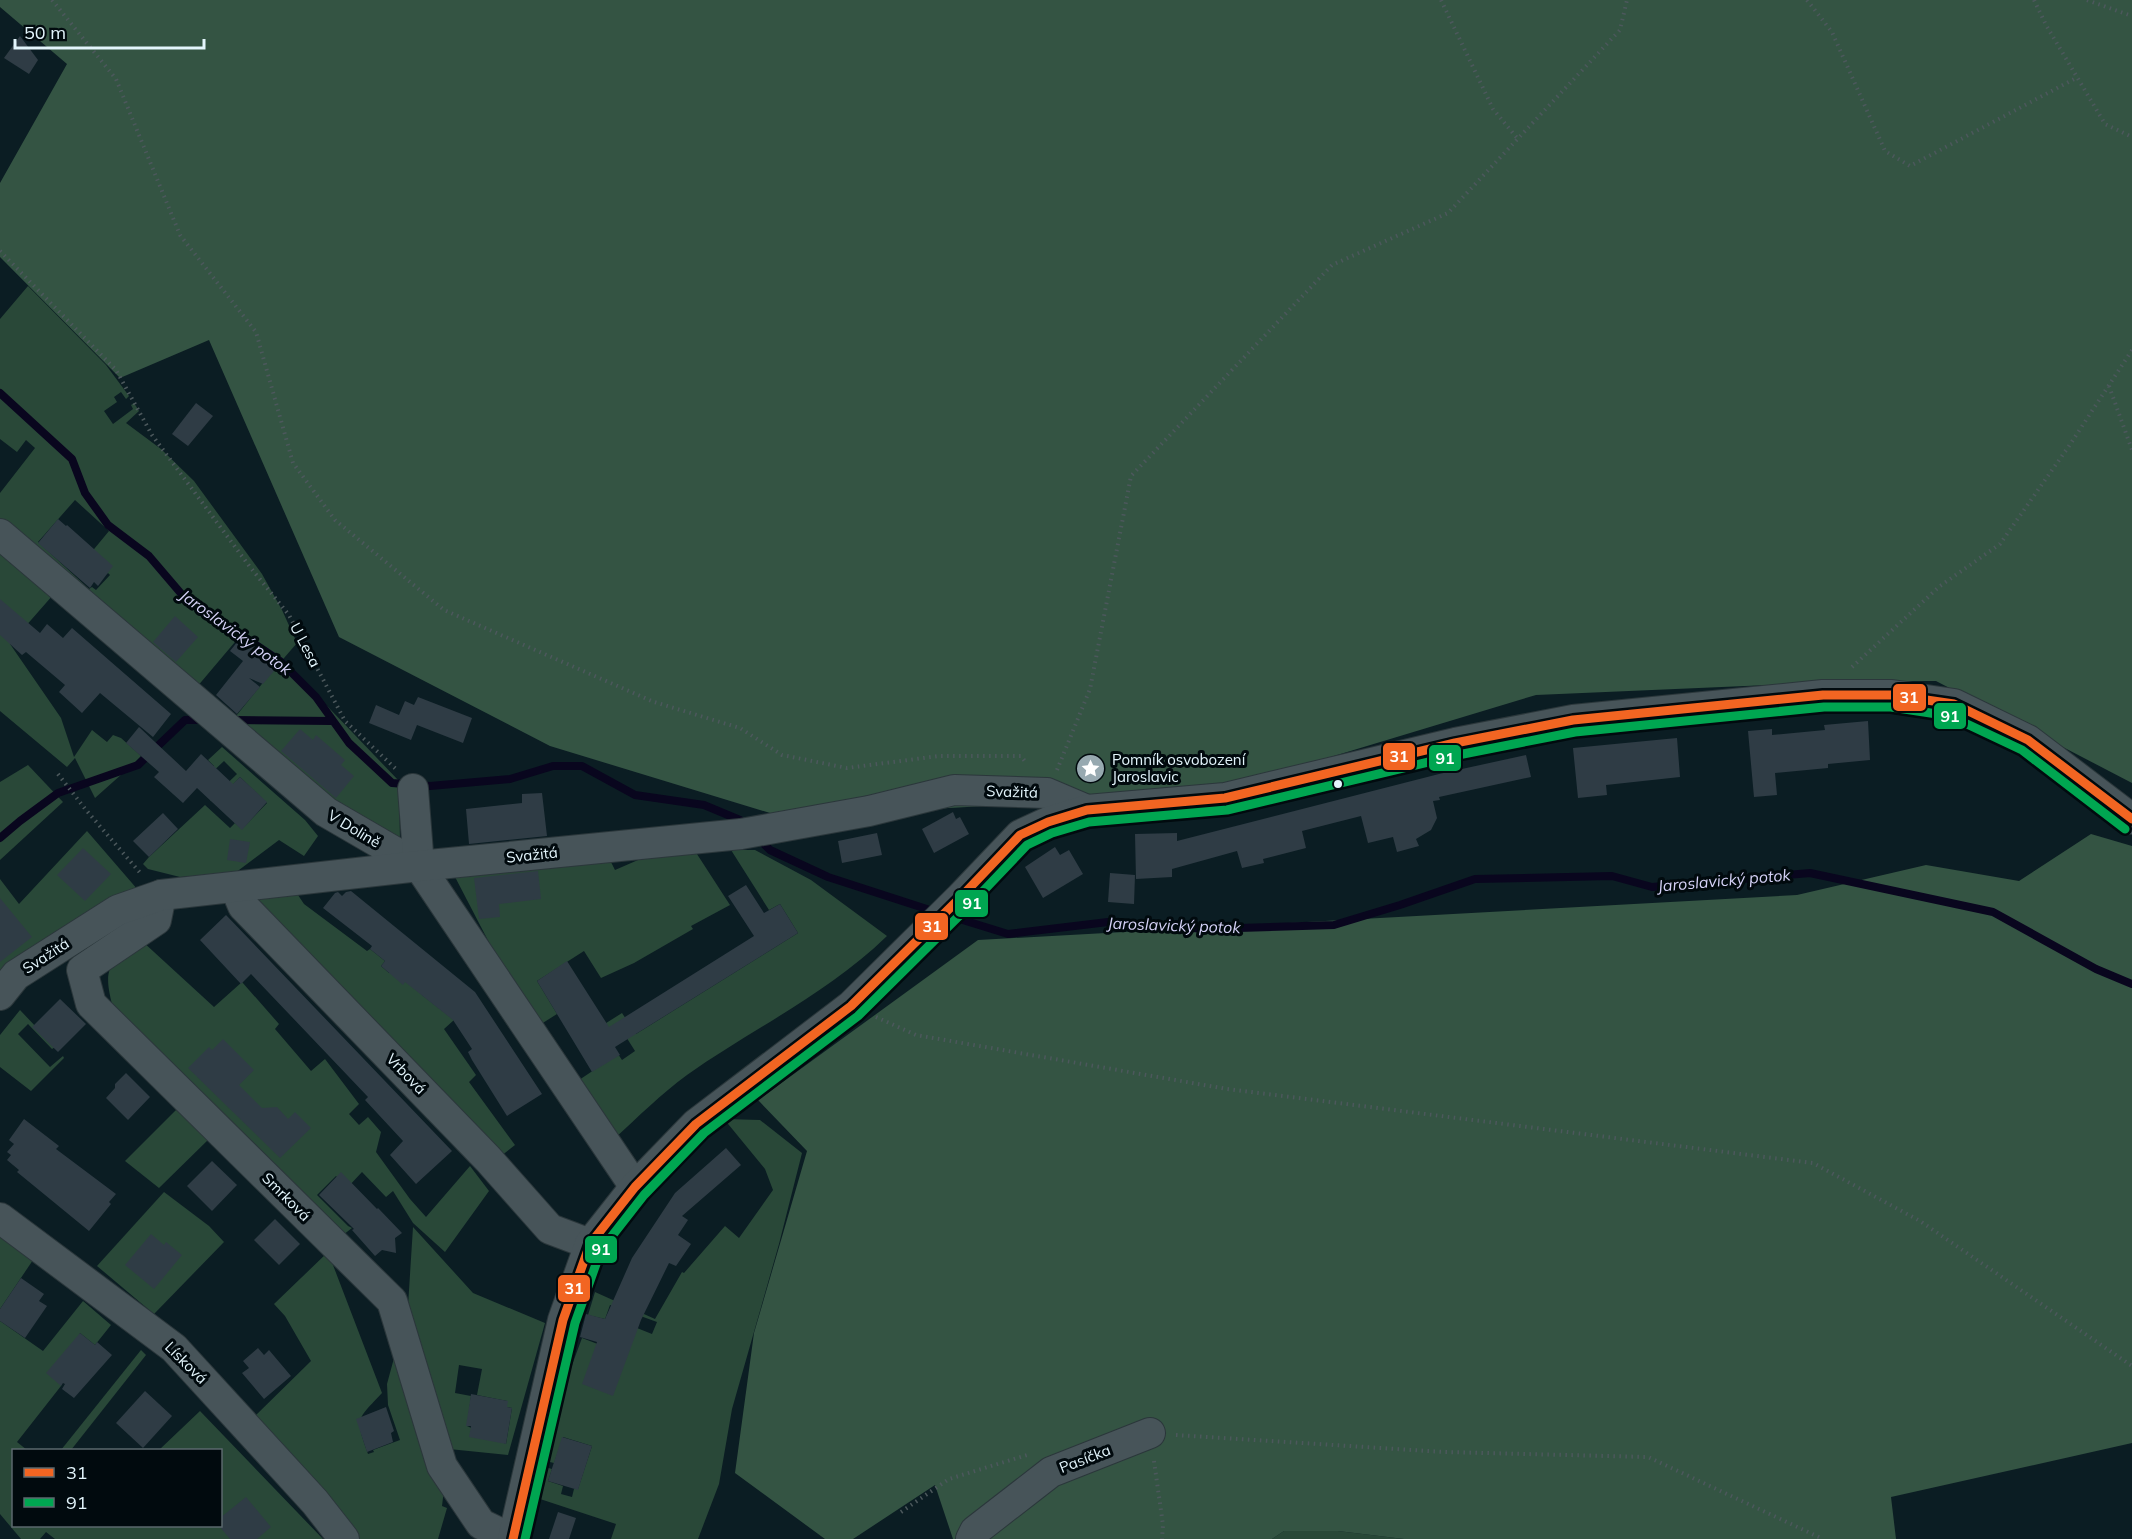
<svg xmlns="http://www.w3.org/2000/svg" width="2132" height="1539" viewBox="0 0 2132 1539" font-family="Mulish,sans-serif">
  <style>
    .green { fill: #294838; fill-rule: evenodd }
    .forest { fill: #345443 }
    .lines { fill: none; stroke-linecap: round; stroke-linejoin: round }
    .stream { stroke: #09061e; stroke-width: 8 }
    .building { fill: #2f3c45 }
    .minor-casing { stroke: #2b373b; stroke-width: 32 }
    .path { stroke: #4c585c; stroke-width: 4; stroke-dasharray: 1.5 4.5; stroke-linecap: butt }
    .minor { stroke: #475459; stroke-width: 30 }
    .bus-1-casing { stroke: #010a0e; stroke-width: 14 }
    .bus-2-casing { stroke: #010a0e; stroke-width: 14 }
    .bus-1 { stroke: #f26522; stroke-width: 9 }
    .bus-2 { stroke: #00a651; stroke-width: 9 }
    .bus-dot { fill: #e3f5fc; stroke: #010a0e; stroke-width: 2 }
    .labels { text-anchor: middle; stroke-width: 6; stroke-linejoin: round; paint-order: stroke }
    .street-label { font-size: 15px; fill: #e3f5fc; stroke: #010a0e }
    .poi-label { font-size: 15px; fill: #e3f5fc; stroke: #010a0e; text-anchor: start }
    .water-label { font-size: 16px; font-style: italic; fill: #d4d1f6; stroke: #010a0e }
    .line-badge { stroke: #010a0e; stroke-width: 2 }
    .badge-label { font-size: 16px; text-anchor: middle; font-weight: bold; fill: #fff }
  </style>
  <rect width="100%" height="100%" fill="#0b1d23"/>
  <g class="green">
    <path d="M28 286 106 365 129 396 126 399 121 392 114 397 117 402 104 411 113 424 133 409 131 405 134 403 139 411 126 423 161 449 194 481 262 574 282 610 297 643 278 665 307 685 399 781 400 842 345 822 236 716 278 664 240 636 191 694 0 527V493L35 448 26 440 17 452 0 439V319ZM75 500 109 531 85 560 104 576 108 573 110 575 96 590 92 587 89 589 38 542Z"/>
    <path d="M0 548 53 595 10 644 61 718 74 757 92 730 107 742 113 735 121 738 141 756 132 765 95 798 75 758 67 767 0 711Z"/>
    <path d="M222 747 305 820 318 836 304 856 279 840 235 873 180 877 148 869 143 864 149 857 205 805 230 828 235 823 242 829 267 803 240 777 228 790 224 787 211 801 210 800 237 774 224 761 207 777 214 766 208 760Z"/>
    <path d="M28 765 63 802 0 860V782Z"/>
    <path d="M87 831 138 890 0 978V879L19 904Z"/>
    <path d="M731 850H755L811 880 887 936C826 995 755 1027 687 1075 661 1094 638 1117 614 1139L573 1084 618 1054 622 1060 635 1051 623 1032 610 1040 603 1025 622 1013 636 1034 798 933 780 904 769 910Z"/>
    <path d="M695 851 730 905 691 926 693 929 634 963 601 978 584 951 537 981 557 1014 538 1026 494 952 454 875 610 860 615 870 638 860Z"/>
    <path d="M294 889 304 904 367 951 370 949 385 961 381 966 389 973 393 968 422 995 454 1020 444 1029 476 1075 469 1082 515 1145 501 1156 258 904 257 894Z"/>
    <path d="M142 941 214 1007 242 982 279 1024 275 1029 311 1071 325 1059 359 1104 349 1114 359 1125 368 1117 381 1132 376 1152 410 1199 426 1217 470 1166 489 1191 445 1252 413 1223 393 1191 386 1197 362 1172 348 1187 336 1176 317 1195 348 1226 352 1228 343 1235 112 1004C102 964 111 964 142 941Z"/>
    <path d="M20 1010 55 1047 52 1049 28 1024 18 1034 50 1067 63 1056 64 1058 31 1091 0 1067V1035Z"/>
    <path d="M180 1106 211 1137 159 1188 125 1161Z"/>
    <path d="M724 1119 760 1120 802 1153 779 1244 732 1409 719 1484 698 1539H611L616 1524 537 1498 545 1467 552 1469 548 1481 563 1486 561 1494 572 1497 574 1489H578L592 1446 563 1437 554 1463 546 1461 562 1392 582 1338 621 1353 632 1326 652 1334 657 1322 610 1305 605 1319 588 1315 595 1292 655 1319 682 1272 684 1273 725 1226 739 1238 773 1190 765 1169Z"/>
    <path d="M164 1192 209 1226 224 1242 154 1314 97 1266Z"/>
    <path d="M413 1227 473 1293 545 1323 508 1455 449 1449 442 1506 447 1508 438 1539H356L254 1417 311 1361 285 1316 274 1304 328 1252 382 1393C356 1421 355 1417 368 1454L374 1452 373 1450 400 1440 388 1405 387 1384 408 1306ZM459 1365 482 1369 477 1395 507 1401V1407L512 1408 506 1444 467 1426 471 1396 455 1393Z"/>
    <path d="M0 1234 33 1260 0 1309Z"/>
    <path d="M83 1301 111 1325 95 1345 80 1333 61 1386 17 1442 27 1450H14V1526H220V1450H159L200 1411 323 1539H55L46 1532 40 1539H21L0 1514V1321L43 1351Z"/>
    <path d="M141 1350 146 1355 71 1450H61Z"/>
    <path d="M1284 1531H1338L1404 1539H1272Z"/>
  </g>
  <g class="forest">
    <path d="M0 0H2132V783L1936 681H1864L1536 695 1208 794 783 817 550 746 339 637 209 340 120 378 0 257V183L67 64 0 7Z"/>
    <path d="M2091 834 2132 846V1443L1891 1497 1896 1539H1404L1338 1531H1284L1272 1539H953L935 1485 853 1539H825L735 1473 754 1333 807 1151 758 1100 978 940 1797 895 1926 865 2019 881Z"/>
  </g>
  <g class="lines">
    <g class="stream">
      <path d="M0 393 72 459 85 493 108 525 149 556 184 597 280 661 316 697 349 743 392 783 430 786 510 779 553 766H582L635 795 704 805 740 820 744 825"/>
      <path d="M233 720 332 721"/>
      <path d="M0 838 20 821 58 793 138 765 185 720H203"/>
      <path d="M759 839 770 850 828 877 936 912"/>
      <path d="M953 917 1008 934 1108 922 1206 929 1334 925 1400 905 1475 879 1612 876 1652 887 1810 873 1993 912 2096 969 2132 984"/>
    </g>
  </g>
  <g class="building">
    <path d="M20 36 38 60 29 74 4 58Z"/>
    <path d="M196 403 213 416 188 446 172 434Z"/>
    <path d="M58 519 66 526 67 525 113 566 98 586 94 582 90 588 38 543Z"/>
    <path d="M0 599 40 633 47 624 63 638 72 628 171 714 153 737 100 693 82 713 59 692 65 685 26 652 22 655 0 635Z"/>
    <path d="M175 616 198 637 176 662 153 642Z"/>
    <path d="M242 636 279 665 263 684 249 678 260 687 237 714 216 695 243 661 230 651Z"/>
    <path d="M418 697 472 718 463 743 417 725 411 740 369 723 376 705 399 715 405 701 414 705Z"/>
    <path d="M1868 721 1870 760 1828 764V768L1775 773 1777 795 1754 797 1748 731 1772 729V735L1825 730 1824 725Z"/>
    <path d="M139 727 186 771 201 754 233 784 240 777 267 802 242 830 197 788 183 803 154 777 159 772 126 743Z"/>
    <path d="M300 729 313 740 316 735 345 760 341 765 354 776 336 798 281 751Z"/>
    <path d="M1677 738 1680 777 1606 785 1607 795 1578 798 1573 748Z"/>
    <path d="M1526 755 1531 777 1439 797 1440 800 1433 801 1437 818 1431 830 1416 839 1419 846 1397 852 1393 837 1368 843 1361 816 1302 831 1306 848 1263 859 1264 863 1242 868 1237 851 1172 869V877L1136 879 1135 834 1177 833V841L1439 774Z"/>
    <path d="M542 793 547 836 469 844 466 809 522 803V794Z"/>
    <path d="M953 812 956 819 960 817 969 834 934 853 922 829Z"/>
    <path d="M163 813 178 829 149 857 133 841Z"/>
    <path d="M877 833 882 855 842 863 838 841Z"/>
    <path d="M230 839 250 842 246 863 227 860Z"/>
    <path d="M1055 847 1060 855 1069 850 1083 874 1043 898 1025 867Z"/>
    <path d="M83 848 111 874 85 901 57 875Z"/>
    <path d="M538 871 541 899 499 904 500 917 479 919 474 878Z"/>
    <path d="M1110 873 1135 875 1134 904 1108 902Z"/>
    <path d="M746 885 764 913 780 904 798 933 615 1047 620 1055 592 1072 537 981 567 961 609 1027 754 936 728 896Z"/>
    <path d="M351 891 475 992 542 1094 507 1116 472 1060 468 1052 472 1049 453 1020 405 982 403 985 381 966 385 961 370 949 372 946 323 908 335 893 338 892 342 896 346 892Z"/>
    <path d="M0 898 32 937 0 962Z"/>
    <path d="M226 915 452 1151 416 1184 390 1155 403 1141 365 1100 368 1097 251 974 241 984 200 940Z"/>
    <path d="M60 999 86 1024 58 1052 32 1027Z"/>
    <path d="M223 1039 254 1070 239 1085 262 1108 277 1107 288 1119 295 1112 311 1128 280 1158 188 1068 209 1047 212 1050Z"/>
    <path d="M126 1073 150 1097 128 1120 106 1098 115 1088V1084Z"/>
    <path d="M24 1119 59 1146 56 1149 116 1194 109 1202 111 1204 89 1231 17 1172 19 1170 7 1160 11 1155 7 1152 14 1144 9 1140Z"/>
    <path d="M726 1148 741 1165 682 1216 688 1220 678 1235 691 1244 676 1266 669 1263 641 1320 613 1396 582 1384 597 1342 580 1337 586 1314 605 1319 632 1258 675 1193Z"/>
    <path d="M212 1161 237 1185 212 1211 187 1186Z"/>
    <path d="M341 1172 377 1209 378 1208 402 1233 395 1238 396 1253 382 1250 375 1256 352 1230 354 1229 319 1195Z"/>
    <path d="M275 1219 300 1244 279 1265 254 1240Z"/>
    <path d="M151 1234 164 1245 166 1242 182 1255 154 1289 125 1265Z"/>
    <path d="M21 1278 44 1294 39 1301 47 1306 25 1338 0 1321V1309Z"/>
    <path d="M80 1333 95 1345 97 1342 112 1355 74 1398 62 1389 65 1384 63 1383 61 1386 46 1373Z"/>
    <path d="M258 1348 264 1355 269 1350 291 1376 264 1399 242 1373 249 1368 243 1361Z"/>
    <path d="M145 1391 172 1416 143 1448 116 1423Z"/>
    <path d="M471 1394 508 1401 507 1407 512 1408 506 1444 469 1437 471 1426H466Z"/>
    <path d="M386 1407 394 1431 391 1433 393 1442 367 1452 356 1419Z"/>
    <path d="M562 1437 592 1446 578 1490 548 1481Z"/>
    <path d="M246 1497 271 1527 257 1539H230L219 1526 220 1518Z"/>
    <path d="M558 1512 576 1518 569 1539H549Z"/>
  </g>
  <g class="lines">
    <defs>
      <g id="minor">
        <path d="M0 534 326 812 419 866 635 1187"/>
        <path d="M413 789 419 866"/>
        <path d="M235 887 243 906 488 1159 550 1229 590 1244"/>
        <path d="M161 895 156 920 82 970 91 1004 392 1301 442 1466 481 1524 512 1539"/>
        <path d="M0 995 16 975 118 910 161 895 419 866 741 834 869 811 954 790 1047 793 1087 810"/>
        <path d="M0 1218 174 1348 315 1502 344 1539"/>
        <path d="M513 1539 563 1320 590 1244 635 1187 696 1124 851 1006 960 898 1020 835 1048 822 1087 810 1225 798 1455 743 1573 720 1823 695H1892L1954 704 2028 740 2132 819"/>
        <path d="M971 1539 975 1531 1051 1472 1150 1433"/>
      </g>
    </defs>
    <use href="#minor" class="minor-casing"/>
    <g class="path">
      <path d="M52 0 116 79 180 235 256 332 293 463 335 520 444 610 654 702 740 728 782 755 847 768 939 756H1021L1027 764"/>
      <path d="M1441 0 1493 109 1517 138"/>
      <path d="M1807 0 1832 32 1885 151 1910 166 2078 77"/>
      <path d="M2034 0 2046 25 2105 124 2132 137"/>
      <path d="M2087 0 2132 16"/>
      <path d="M0 251 116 370 152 435 250 567 289 615 345 721 397 770"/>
      <path d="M2109 386 2132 450"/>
      <path d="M1852 667 1940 586 2000 544 2069 446 2132 350"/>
      <path d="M1057 770 1090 689 1131 476 1332 265 1448 213 1620 30 1627 0"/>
      <path d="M58 774 86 810 142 875"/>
      <path d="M876 1017 916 1035 1227 1089 1813 1163 1920 1221 2132 1366"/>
      <path d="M1176 1435 1444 1452 1648 1457 1823 1539"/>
      <path d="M1154 1461 1163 1525 1162 1539"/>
      <path d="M901 1512 949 1479 1027 1455"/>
    </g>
    <use href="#minor" class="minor"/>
    <defs>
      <path id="bus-1" d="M513 1539 563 1320 590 1244 635 1187 696 1124 851 1006 960 898 1020 835 1048 822 1087 810 1225 798 1455 743 1573 720 1823 695H1892L1954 704 2028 740 2132 819"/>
      <path id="bus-2" d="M525 1539 575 1323 601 1250 644 1195 704 1133 858 1016 968 907 1027 845 1052 833 1089 822 1227 810 1458 755 1575 732 1824 707H1891L1950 716 2022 750 2125 829"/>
    </defs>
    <use href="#bus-1" class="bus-1-casing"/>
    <use href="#bus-2" class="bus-2-casing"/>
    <use href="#bus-1" class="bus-1"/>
    <use href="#bus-2" class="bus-2"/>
  </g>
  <defs>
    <symbol id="sight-disc" viewBox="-11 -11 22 22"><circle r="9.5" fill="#97a9b0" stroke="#010a0e"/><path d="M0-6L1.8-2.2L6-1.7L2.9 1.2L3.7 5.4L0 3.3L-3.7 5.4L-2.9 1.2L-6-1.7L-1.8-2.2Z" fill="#fff"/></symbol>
  </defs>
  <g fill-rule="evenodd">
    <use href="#sight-disc" x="1074" y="752" width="33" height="33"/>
  </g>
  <circle class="bus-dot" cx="1338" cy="784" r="5"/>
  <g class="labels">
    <g class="street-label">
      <text transform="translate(305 645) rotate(62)" y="5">U Lesa</text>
      <text transform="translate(1012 792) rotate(2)" y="5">Svažitá</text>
      <text transform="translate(354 829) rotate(31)" y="5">V Dolině</text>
      <text transform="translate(532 855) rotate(-6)" y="5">Svažitá</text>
      <text transform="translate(46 956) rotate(-33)" y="5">Svažitá</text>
      <text transform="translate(406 1074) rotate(46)" y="5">Vrbová</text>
      <text transform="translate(286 1197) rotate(45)" y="5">Smrková</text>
      <text transform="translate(186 1363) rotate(45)" y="5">Lísková</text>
      <text transform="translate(1085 1459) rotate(-21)" y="5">Pasíčka</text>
    </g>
    <g class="poi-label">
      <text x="1112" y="765">Pomník osvobození<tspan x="1112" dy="17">Jaroslavic</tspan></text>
    </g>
    <g class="water-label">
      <text transform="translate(236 632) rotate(36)" y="6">Jaroslavický potok</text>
      <text transform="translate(1724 880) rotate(-5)" y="6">Jaroslavický potok</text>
      <text transform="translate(1174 925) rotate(2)" y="6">Jaroslavický potok</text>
    </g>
  </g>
  <g class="line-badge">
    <rect x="1892" y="683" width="35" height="29" rx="6" fill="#f26522"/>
    <rect x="1933" y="702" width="34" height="28" rx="6" fill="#00a651"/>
    <rect x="1382" y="742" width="34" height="29" rx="6" fill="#f26522"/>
    <rect x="1428" y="744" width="34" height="28" rx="6" fill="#00a651"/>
    <rect x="954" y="889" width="35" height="29" rx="6" fill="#00a651"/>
    <rect x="914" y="912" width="35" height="29" rx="6" fill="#f26522"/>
    <rect x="584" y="1235" width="34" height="29" rx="6" fill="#00a651"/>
    <rect x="557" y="1274" width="34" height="29" rx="6" fill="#f26522"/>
  </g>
  <g class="badge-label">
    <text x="1909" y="703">31</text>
    <text x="1950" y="722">91</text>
    <text x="1399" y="762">31</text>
    <text x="1445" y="764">91</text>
    <text x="972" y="909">91</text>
    <text x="932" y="932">31</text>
    <text x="601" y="1255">91</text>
    <text x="574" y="1294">31</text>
  </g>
  <rect x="12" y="1449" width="210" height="78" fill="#010a0e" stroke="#5b686d" stroke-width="1.5"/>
  <rect x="24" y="1468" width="30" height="9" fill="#f26522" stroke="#5b686d" stroke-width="1.5"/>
  <text x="66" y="1479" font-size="18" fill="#e3f5fc">31</text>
  <rect x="24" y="1498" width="30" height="9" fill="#00a651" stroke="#5b686d" stroke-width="1.5"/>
  <text x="66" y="1509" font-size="18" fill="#e3f5fc">91</text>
  <path d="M15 39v9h189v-9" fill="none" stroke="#e3f5fc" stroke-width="3"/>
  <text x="24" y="39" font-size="18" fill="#e3f5fc" stroke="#010a0e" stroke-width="4.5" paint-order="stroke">50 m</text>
</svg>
